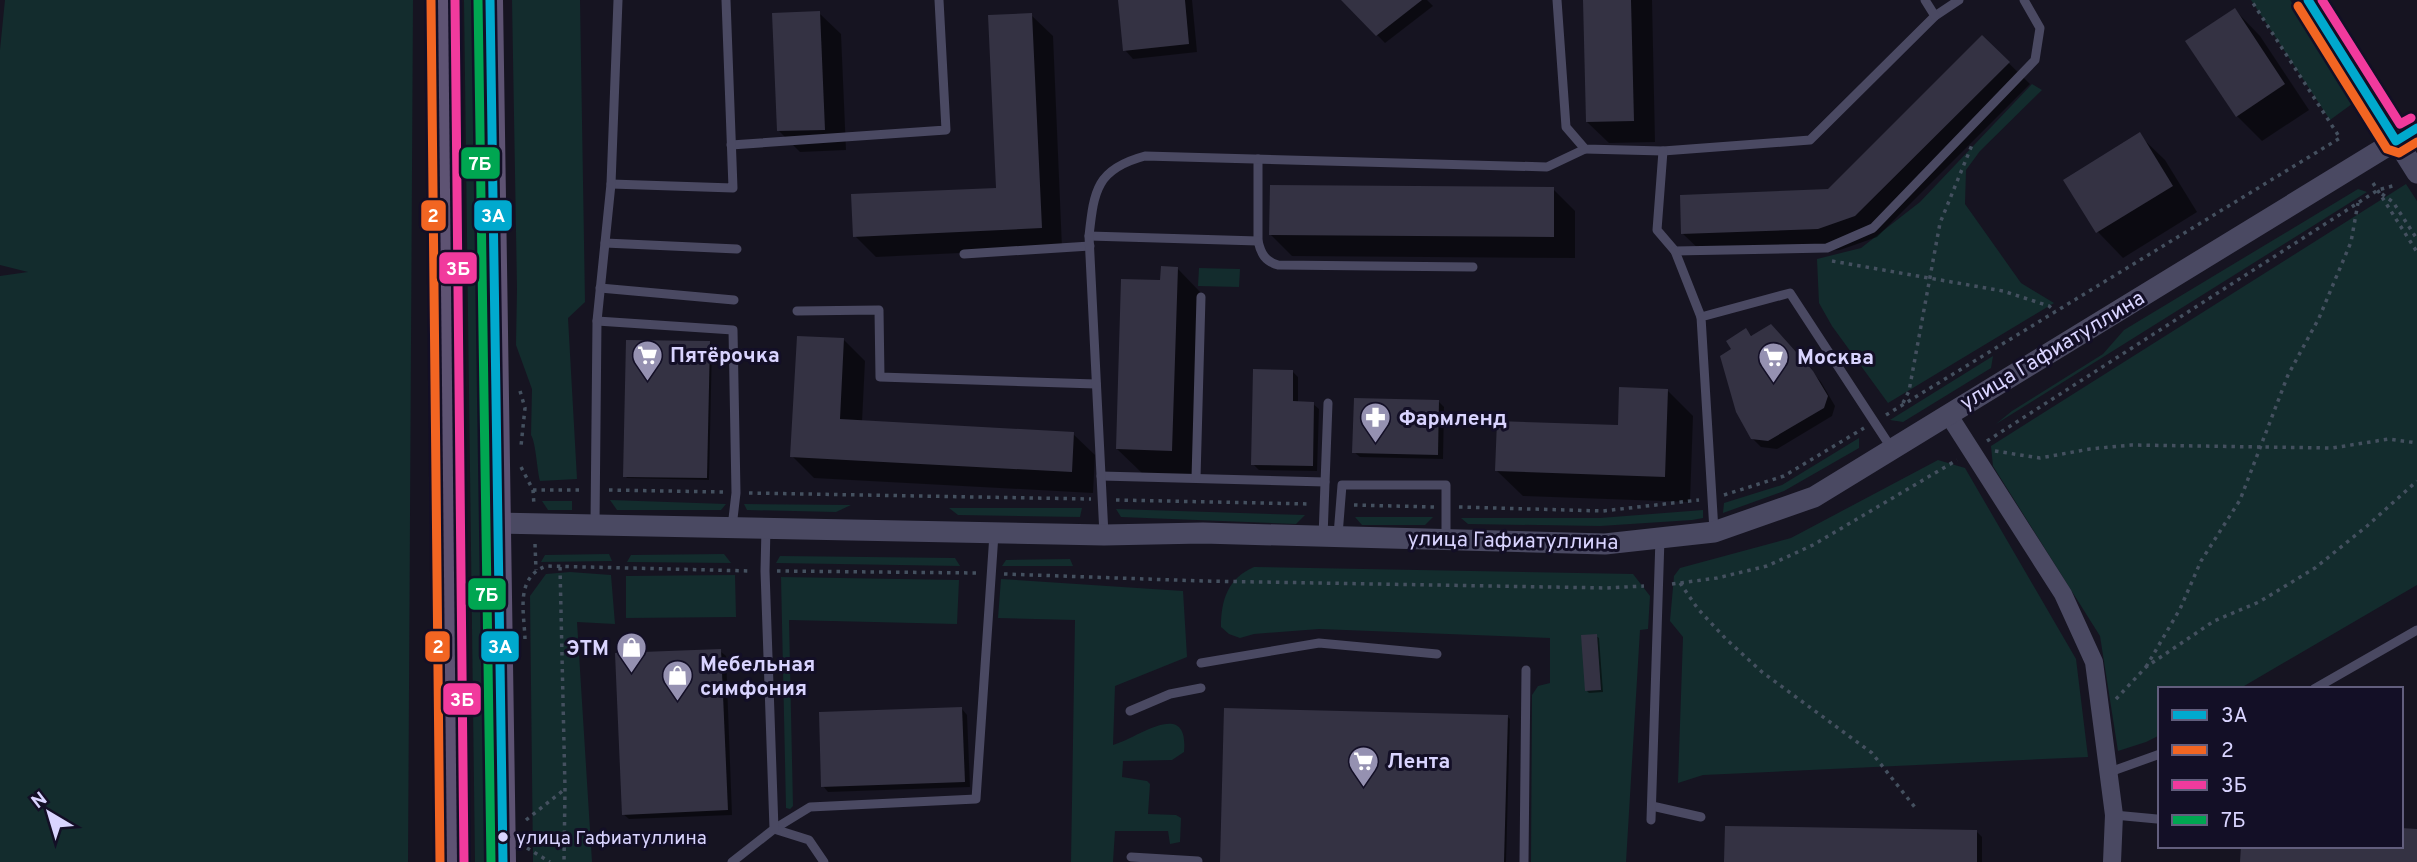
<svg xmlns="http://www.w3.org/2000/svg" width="2417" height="862" viewBox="0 0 2417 862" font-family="Overpass,sans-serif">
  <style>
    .green { fill: #132c2d }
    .shadow { fill: #0007 }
    .building { fill: #343243 }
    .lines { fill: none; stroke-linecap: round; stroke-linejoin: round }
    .path { stroke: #44505f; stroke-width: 3.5; stroke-dasharray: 3.5 5; stroke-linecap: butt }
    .service { stroke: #4a4962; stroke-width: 9 }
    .minor { stroke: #4a4962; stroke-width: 18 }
    .tertiary { stroke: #4a4962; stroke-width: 21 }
    .primary { stroke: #5e5373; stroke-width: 26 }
    .bus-1-casing { stroke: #130f26; stroke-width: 14 }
    .bus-2-casing { stroke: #130f26; stroke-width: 14 }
    .bus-3-casing { stroke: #130f26; stroke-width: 14 }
    .bus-4-casing { stroke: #130f26; stroke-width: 14 }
    .bus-1 { stroke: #00a9ce; stroke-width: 9 }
    .bus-2 { stroke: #f26522; stroke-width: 9 }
    .bus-3 { stroke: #f13a9d; stroke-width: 9 }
    .bus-4 { stroke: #00a651; stroke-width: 9 }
    .bus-dot { fill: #d9d4ff; stroke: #130f26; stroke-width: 2.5 }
    .labels { text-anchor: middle; stroke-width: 6; stroke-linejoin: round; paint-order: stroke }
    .bus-label { font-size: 19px; fill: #d9d4ff; stroke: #130f26; text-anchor: start }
    .street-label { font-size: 21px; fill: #d9d4ff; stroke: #130f26 }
    .poi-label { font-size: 21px; font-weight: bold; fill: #d9d4ff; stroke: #130f26; text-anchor: start }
    .line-badge { stroke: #130f26; stroke-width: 2.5 }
    .badge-label { font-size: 19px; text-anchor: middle; font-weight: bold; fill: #fff }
  </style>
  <rect width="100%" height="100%" fill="#161421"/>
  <g class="green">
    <path d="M5 0H413L408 862H0V276L28 272 0 265V50Z"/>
    <path d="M464 0H473L486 862H475Z"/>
    <path d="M512 0H580L585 302 568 318 577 479 540 481C537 470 536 443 531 435L532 389 516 345 517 289Z"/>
    <path d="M2251 0H2290L2356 101 2330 120Z"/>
    <path d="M2032 84 2042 90 1980 151 1966 170 1965 204 2021 283 2054 303 1888 403 1832 326 1819 303 1817 259 1861 248 1920 202Z"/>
    <path d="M2406 184 2417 201V585L2239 689H2160V735L2146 742 2118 751 2100 636 1993 466 1991 446Z"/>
    <path d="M2358 189 2367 192 1996 424 2012 411 2103 354 2124 330Z"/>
    <path d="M1199 268 1240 269 1239 287 1198 286Z"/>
    <path d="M1993 356 1991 368 1903 422 1890 420Z"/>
    <path d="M1859 438V448L1784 491 1723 513 1724 503 1782 485Z"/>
    <path d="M1938 460 1965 468 2076 659 2088 757 1703 775 1678 783 1683 637 1670 621 1674 576 1680 568 1791 538Z"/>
    <path d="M610 500 726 504 721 510H617Z"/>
    <path d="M542 501H572V510H548Z"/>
    <path d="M744 504 851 505 836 512 747 510Z"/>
    <path d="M949 508H1082L1080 517 958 515Z"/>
    <path d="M1116 509 1305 515 1296 524 1121 517Z"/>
    <path d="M1703 510V518L1692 520 1600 526 1468 524 1461 518H1600Z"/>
    <path d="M1355 517H1433L1425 525H1362Z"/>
    <path d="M609 554 612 561 541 562 545 555Z"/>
    <path d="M724 554 731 563 627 562 631 555Z"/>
    <path d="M780 556 955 558 960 566 776 563Z"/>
    <path d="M1070 559 1073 566H1002L1006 560Z"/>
    <path d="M1254 567 1633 574 1650 596 1648 629 1640 630 1626 862H1531L1532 695 1538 686 1550 683V638L1319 629 1254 634 1240 638 1229 634 1221 627C1221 600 1228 578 1254 567Z"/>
    <path d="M570 572 611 575 615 624 577 622 592 862H533L530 596 546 574Z"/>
    <path d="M735 575 736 617 626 618V576Z"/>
    <path d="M781 577 959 580 957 624 789 620 793 806 790 809 786 808Z"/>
    <path d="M1001 579 1183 591 1187 657 1115 686 1113 745C1138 738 1189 697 1184 752L1172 760 1123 761 1122 777 1147 781 1150 784 1148 814 1176 815 1181 818 1180 842 1170 844 1168 831H1115L1113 862H1071L1075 620 998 618Z"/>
  </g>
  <g class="shadow">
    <path d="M1120 0H1192L1197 52 1133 59 1125 50Z"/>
    <path d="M1343 0H1427L1433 6 1385 43Z"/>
    <path d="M1584 0H1652L1655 142 1609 143 1587 122Z"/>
    <path d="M2235 10 2260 36 2309 110 2262 141 2237 116Z"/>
    <path d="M819 13 841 34 846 150 800 152 779 131Z"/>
    <path d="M1031 15 1053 36 1062 248 876 257 855 236 998 189Z"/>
    <path d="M1982 37 2030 84 1877 237 1840 250 1704 254 1682 233 1829 191Z"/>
    <path d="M2139 135 2165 160 2197 212 2123 258 2098 232 2066 180Z"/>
    <path d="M1553 189 1575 211V258L1292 256 1271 235Z"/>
    <path d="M1177 268 1202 294 1197 475 1143 474 1117 449 1162 282Z"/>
    <path d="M1746 330 1753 337 1779 334 1821 382 1835 406 1832 416 1777 449 1761 447 1752 438 1733 350Z"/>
    <path d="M844 340 865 361 862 422 1073 434 1095 455 1093 493 814 478 792 456Z"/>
    <path d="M710 343 712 345 709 480 627 478 625 476Z"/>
    <path d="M1293 372 1298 377V403L1313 404 1319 409 1317 471 1259 470 1253 464Z"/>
    <path d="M1668 391 1693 416 1690 502 1523 496 1497 471 1619 427Z"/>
    <path d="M1439 402 1444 407 1443 459 1360 457 1354 452Z"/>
    <path d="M1596 636 1599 638 1603 692 1589 693 1587 691Z"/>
    <path d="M720 651 726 656 732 815 629 819 623 814Z"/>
    <path d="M962 709 967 715 970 787 828 792 823 786Z"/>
    <path d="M1508 717 1510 719 1506 862H1221Z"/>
    <path d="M1977 832 1982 837V862H1726Z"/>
  </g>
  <g class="building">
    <path d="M1118 0H1185L1189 44 1123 51Z"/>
    <path d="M1341 0H1422L1376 36Z"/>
    <path d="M1583 0H1631L1634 121 1586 122Z"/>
    <path d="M2235 8 2285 84 2236 117 2185 41Z"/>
    <path d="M820 11 825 130 777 131 772 13Z"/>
    <path d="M1032 13 1042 228 853 237 851 194 996 188 988 15Z"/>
    <path d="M1982 35 2010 62 1855 216 1818 229 1681 234 1680 195 1828 189Z"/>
    <path d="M2140 132 2173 186 2096 233 2063 180Z"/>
    <path d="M1270 185 1554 187V237L1269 235Z"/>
    <path d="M1161 266 1178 267 1172 451 1116 449 1121 279 1160 280Z"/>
    <path d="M1771 324 1813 371 1828 396 1824 408 1768 441 1751 439 1736 412 1720 356 1731 349 1726 341 1746 328 1751 336Z"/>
    <path d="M797 336 844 338 840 419 1074 432 1072 472 790 457Z"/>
    <path d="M626 340 710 341 707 478 623 477Z"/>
    <path d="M1253 369 1293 370V401L1314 402 1313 466 1251 465Z"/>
    <path d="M1619 387 1668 389 1665 477 1495 471 1497 421 1618 425Z"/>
    <path d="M1354 398 1439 400 1438 455 1352 453Z"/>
    <path d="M1597 634 1601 690 1585 691 1581 635Z"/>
    <path d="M721 649 728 810 622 815 615 653Z"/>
    <path d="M962 707 965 782 821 787 819 712Z"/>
    <path d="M1224 708 1508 715 1504 862H1220Z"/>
    <path d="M1725 826 1977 830V862H1724Z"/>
    <path d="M2401 828 2417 829V862H2240L2241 846H2401Z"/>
  </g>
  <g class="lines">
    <g class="path">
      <path d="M2373 183 2417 252"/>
      <path d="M2382 194 2393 202 2417 239"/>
      <path d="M1832 261 2003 291 2049 306 2055 311"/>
      <path d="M520 391 525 408 521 446"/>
      <path d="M1903 403 1909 391 1940 223 1972 145"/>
      <path d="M1886 415 2340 138 2251 0"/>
      <path d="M1987 441 2378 190 2396 185"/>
      <path d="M1995 451 2040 458 2090 449 2131 445 2332 448 2389 439 2417 443"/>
      <path d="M521 467 533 490 534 505"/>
      <path d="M533 490H583"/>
      <path d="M609 490 723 492"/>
      <path d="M749 493 1091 499"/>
      <path d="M1724 495 1784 476 1864 428"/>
      <path d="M1116 500 1311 504"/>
      <path d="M1354 505 1434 507"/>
      <path d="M1459 507 1603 511 1699 500"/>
      <path d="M535 544 536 570"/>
      <path d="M560 567 565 789 564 862"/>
      <path d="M777 571 979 573"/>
      <path d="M1004 574 1203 581 1607 588 1644 586"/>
      <path d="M1680 583 1698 609 1726 639 1762 672 1872 753 1917 810"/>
      <path d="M1672 584 1717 578 1767 566 1813 545 1957 460"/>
      <path d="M525 639C524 611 515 578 546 566L752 571"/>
      <path d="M2146 667 2180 609 2201 561 2240 500 2288 375 2319 318 2351 242 2358 203"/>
      <path d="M2116 699 2146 667 2214 621 2259 602 2315 568 2367 526 2417 481"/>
      <path d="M526 820 565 789"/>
      <path d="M527 848 550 862"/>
    </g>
    <g class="service">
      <path d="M1557 0 1566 127 1585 149 1663 151 1810 140 1935 16 1959 0"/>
      <path d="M1925 0 1935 16"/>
      <path d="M731 145 946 130 939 0"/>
      <path d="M1663 151 1657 230 1675 251 1827 248 1873 228 2035 60 2040 28 2024 0"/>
      <path d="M1258 159V241C1261 254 1265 261 1278 265L1473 267"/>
      <path d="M611 184 733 188 726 0"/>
      <path d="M1089 236 1258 241"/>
      <path d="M605 243 737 249"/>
      <path d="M1675 251 1701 317"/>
      <path d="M964 254 1090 246"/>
      <path d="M600 288 734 300"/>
      <path d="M797 311 879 310 880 377 1096 384"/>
      <path d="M597 321 733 330 736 493 732 527"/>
      <path d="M1101 476 1325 482"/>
      <path d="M1196 478 1201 297"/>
      <path d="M595 524 597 321 611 184 618 0"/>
      <path d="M1714 531 1701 317 1790 293 1892 449"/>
      <path d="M1104 535 1089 236C1094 191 1096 169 1145 156L1547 167 1585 149"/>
      <path d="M1338 535 1342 485H1446V540"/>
      <path d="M1323 537 1328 403"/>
      <path d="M1201 663 1319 643 1437 654"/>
      <path d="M2314 689 2417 630"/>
      <path d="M1130 711 1170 694 1201 688"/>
      <path d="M2107 773 2160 754"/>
      <path d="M1652 806 1701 817"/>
      <path d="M2114 815 2157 819"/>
      <path d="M1651 820 1660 538"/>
      <path d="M774 829 810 807 976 799 994 534"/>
      <path d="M774 829 809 840 824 862"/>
      <path d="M1131 857 1198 861"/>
      <path d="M732 862 774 829 765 571 766 527"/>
      <path d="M1524 862 1526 670"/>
    </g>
    <path class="minor" d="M1948 414 2063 594 2094 662 2114 815 2112 862"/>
    <g class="tertiary">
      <path d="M2308 0 2417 173"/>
      <path d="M498 523 1104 535 1203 533 1605 544 1714 532 1814 497 2417 128"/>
    </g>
    <g class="primary">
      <path d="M443 0 452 862"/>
      <path d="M490 0 503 862"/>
    </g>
    <defs>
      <g id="bus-1">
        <path d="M490 0 503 862"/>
        <path d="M2308 0 2396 141 2417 128"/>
      </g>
      <g id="bus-2">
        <path d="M431 0 440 862"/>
        <path d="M2298 6 2387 149 2399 153 2417 142"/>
      </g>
      <g id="bus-3">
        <path d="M455 0 464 862"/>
        <path d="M2322 0 2400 124 2411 118"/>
      </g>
      <path id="bus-4" d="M478 0 491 862"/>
    </defs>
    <use href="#bus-1" class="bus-1-casing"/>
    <use href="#bus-2" class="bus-2-casing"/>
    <use href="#bus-3" class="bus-3-casing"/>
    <use href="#bus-4" class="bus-4-casing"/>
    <use href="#bus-1" class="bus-1"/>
    <use href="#bus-2" class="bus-2"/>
    <use href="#bus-3" class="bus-3"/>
    <use href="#bus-4" class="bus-4"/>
  </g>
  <defs>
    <symbol id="supermarket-pin" viewBox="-11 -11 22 30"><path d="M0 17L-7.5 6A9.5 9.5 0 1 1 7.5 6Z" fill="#9591b1" stroke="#130f26"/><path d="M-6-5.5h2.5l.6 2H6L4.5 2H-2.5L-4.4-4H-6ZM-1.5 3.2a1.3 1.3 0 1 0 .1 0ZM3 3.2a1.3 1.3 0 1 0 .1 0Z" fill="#fff"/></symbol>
    <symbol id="pharmacy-pin" viewBox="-11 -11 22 30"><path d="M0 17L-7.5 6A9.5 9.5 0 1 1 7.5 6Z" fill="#9591b1" stroke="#130f26"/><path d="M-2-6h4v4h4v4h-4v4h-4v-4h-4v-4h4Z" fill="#fff"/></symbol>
    <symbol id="shop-pin" viewBox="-11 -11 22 30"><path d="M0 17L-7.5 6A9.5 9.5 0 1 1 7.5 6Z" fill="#9591b1" stroke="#130f26"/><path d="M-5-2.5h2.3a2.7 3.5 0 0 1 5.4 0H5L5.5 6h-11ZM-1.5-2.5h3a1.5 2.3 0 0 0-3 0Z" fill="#fff"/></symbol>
  </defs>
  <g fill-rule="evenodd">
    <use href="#supermarket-pin" x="630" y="338" width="35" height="47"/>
    <use href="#supermarket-pin" x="1756" y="340" width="35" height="47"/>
    <use href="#pharmacy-pin" x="1358" y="400" width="35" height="47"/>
    <use href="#shop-pin" x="614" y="630" width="35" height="47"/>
    <use href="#shop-pin" x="660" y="658" width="35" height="47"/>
    <use href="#supermarket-pin" x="1346" y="744" width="35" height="47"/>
  </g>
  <circle class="bus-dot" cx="503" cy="837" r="6"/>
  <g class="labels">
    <g class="bus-label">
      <text x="516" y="844">улица Гафиатуллина</text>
    </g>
    <g class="street-label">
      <text transform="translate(2052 350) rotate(-31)" y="7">улица Гафиатуллина</text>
      <text transform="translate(1513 540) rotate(1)" y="7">улица Гафиатуллина</text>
    </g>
    <g class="poi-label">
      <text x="670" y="362">Пятёрочка</text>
      <text x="1797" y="364">Москва</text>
      <text x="1399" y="425">Фармленд</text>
      <text x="609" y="655" text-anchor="end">ЭТМ</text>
      <text x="700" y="671">Мебельная<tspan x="700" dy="24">симфония</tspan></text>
      <text x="1387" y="768">Лента</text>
    </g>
  </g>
  <g class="line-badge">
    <rect x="460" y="146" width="41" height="34" rx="7" fill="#00a651"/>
    <rect x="420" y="199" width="27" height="33" rx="7" fill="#f26522"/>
    <rect x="473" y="199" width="40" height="33" rx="7" fill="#00a9ce"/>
    <rect x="438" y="251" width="40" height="34" rx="7" fill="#f13a9d"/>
    <rect x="467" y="577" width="40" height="34" rx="7" fill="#00a651"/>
    <rect x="424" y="630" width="27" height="33" rx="7" fill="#f26522"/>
    <rect x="480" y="630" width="40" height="33" rx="7" fill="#00a9ce"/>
    <rect x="442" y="682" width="40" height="34" rx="7" fill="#f13a9d"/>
  </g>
  <g class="badge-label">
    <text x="480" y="170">7Б</text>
    <text x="433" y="222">2</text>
    <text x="493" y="222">3А</text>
    <text x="458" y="275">3Б</text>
    <text x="487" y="601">7Б</text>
    <text x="438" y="653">2</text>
    <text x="500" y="653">3А</text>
    <text x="462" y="706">3Б</text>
  </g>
  <rect x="2158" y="687" width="245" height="161" fill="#130f26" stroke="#625e7d" stroke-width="2"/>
  <rect x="2172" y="710" width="35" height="10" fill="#00a9ce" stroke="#625e7d" stroke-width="2"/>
  <text x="2221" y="722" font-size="21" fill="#d9d4ff">3А</text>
  <rect x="2172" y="745" width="35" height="10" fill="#f26522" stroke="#625e7d" stroke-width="2"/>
  <text x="2221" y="757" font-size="21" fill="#d9d4ff">2</text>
  <rect x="2172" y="780" width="35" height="10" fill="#f13a9d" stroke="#625e7d" stroke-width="2"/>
  <text x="2221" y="792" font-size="21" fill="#d9d4ff">3Б</text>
  <rect x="2172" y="815" width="35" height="10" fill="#00a651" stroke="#625e7d" stroke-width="2"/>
  <text x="2221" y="827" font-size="21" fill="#d9d4ff">7Б</text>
  <g transform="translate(49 813) rotate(322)" stroke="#130f26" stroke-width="5" paint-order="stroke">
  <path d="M0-5L12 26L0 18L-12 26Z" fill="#d9d4ff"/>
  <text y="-10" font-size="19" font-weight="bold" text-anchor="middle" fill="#d9d4ff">N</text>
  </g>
</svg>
